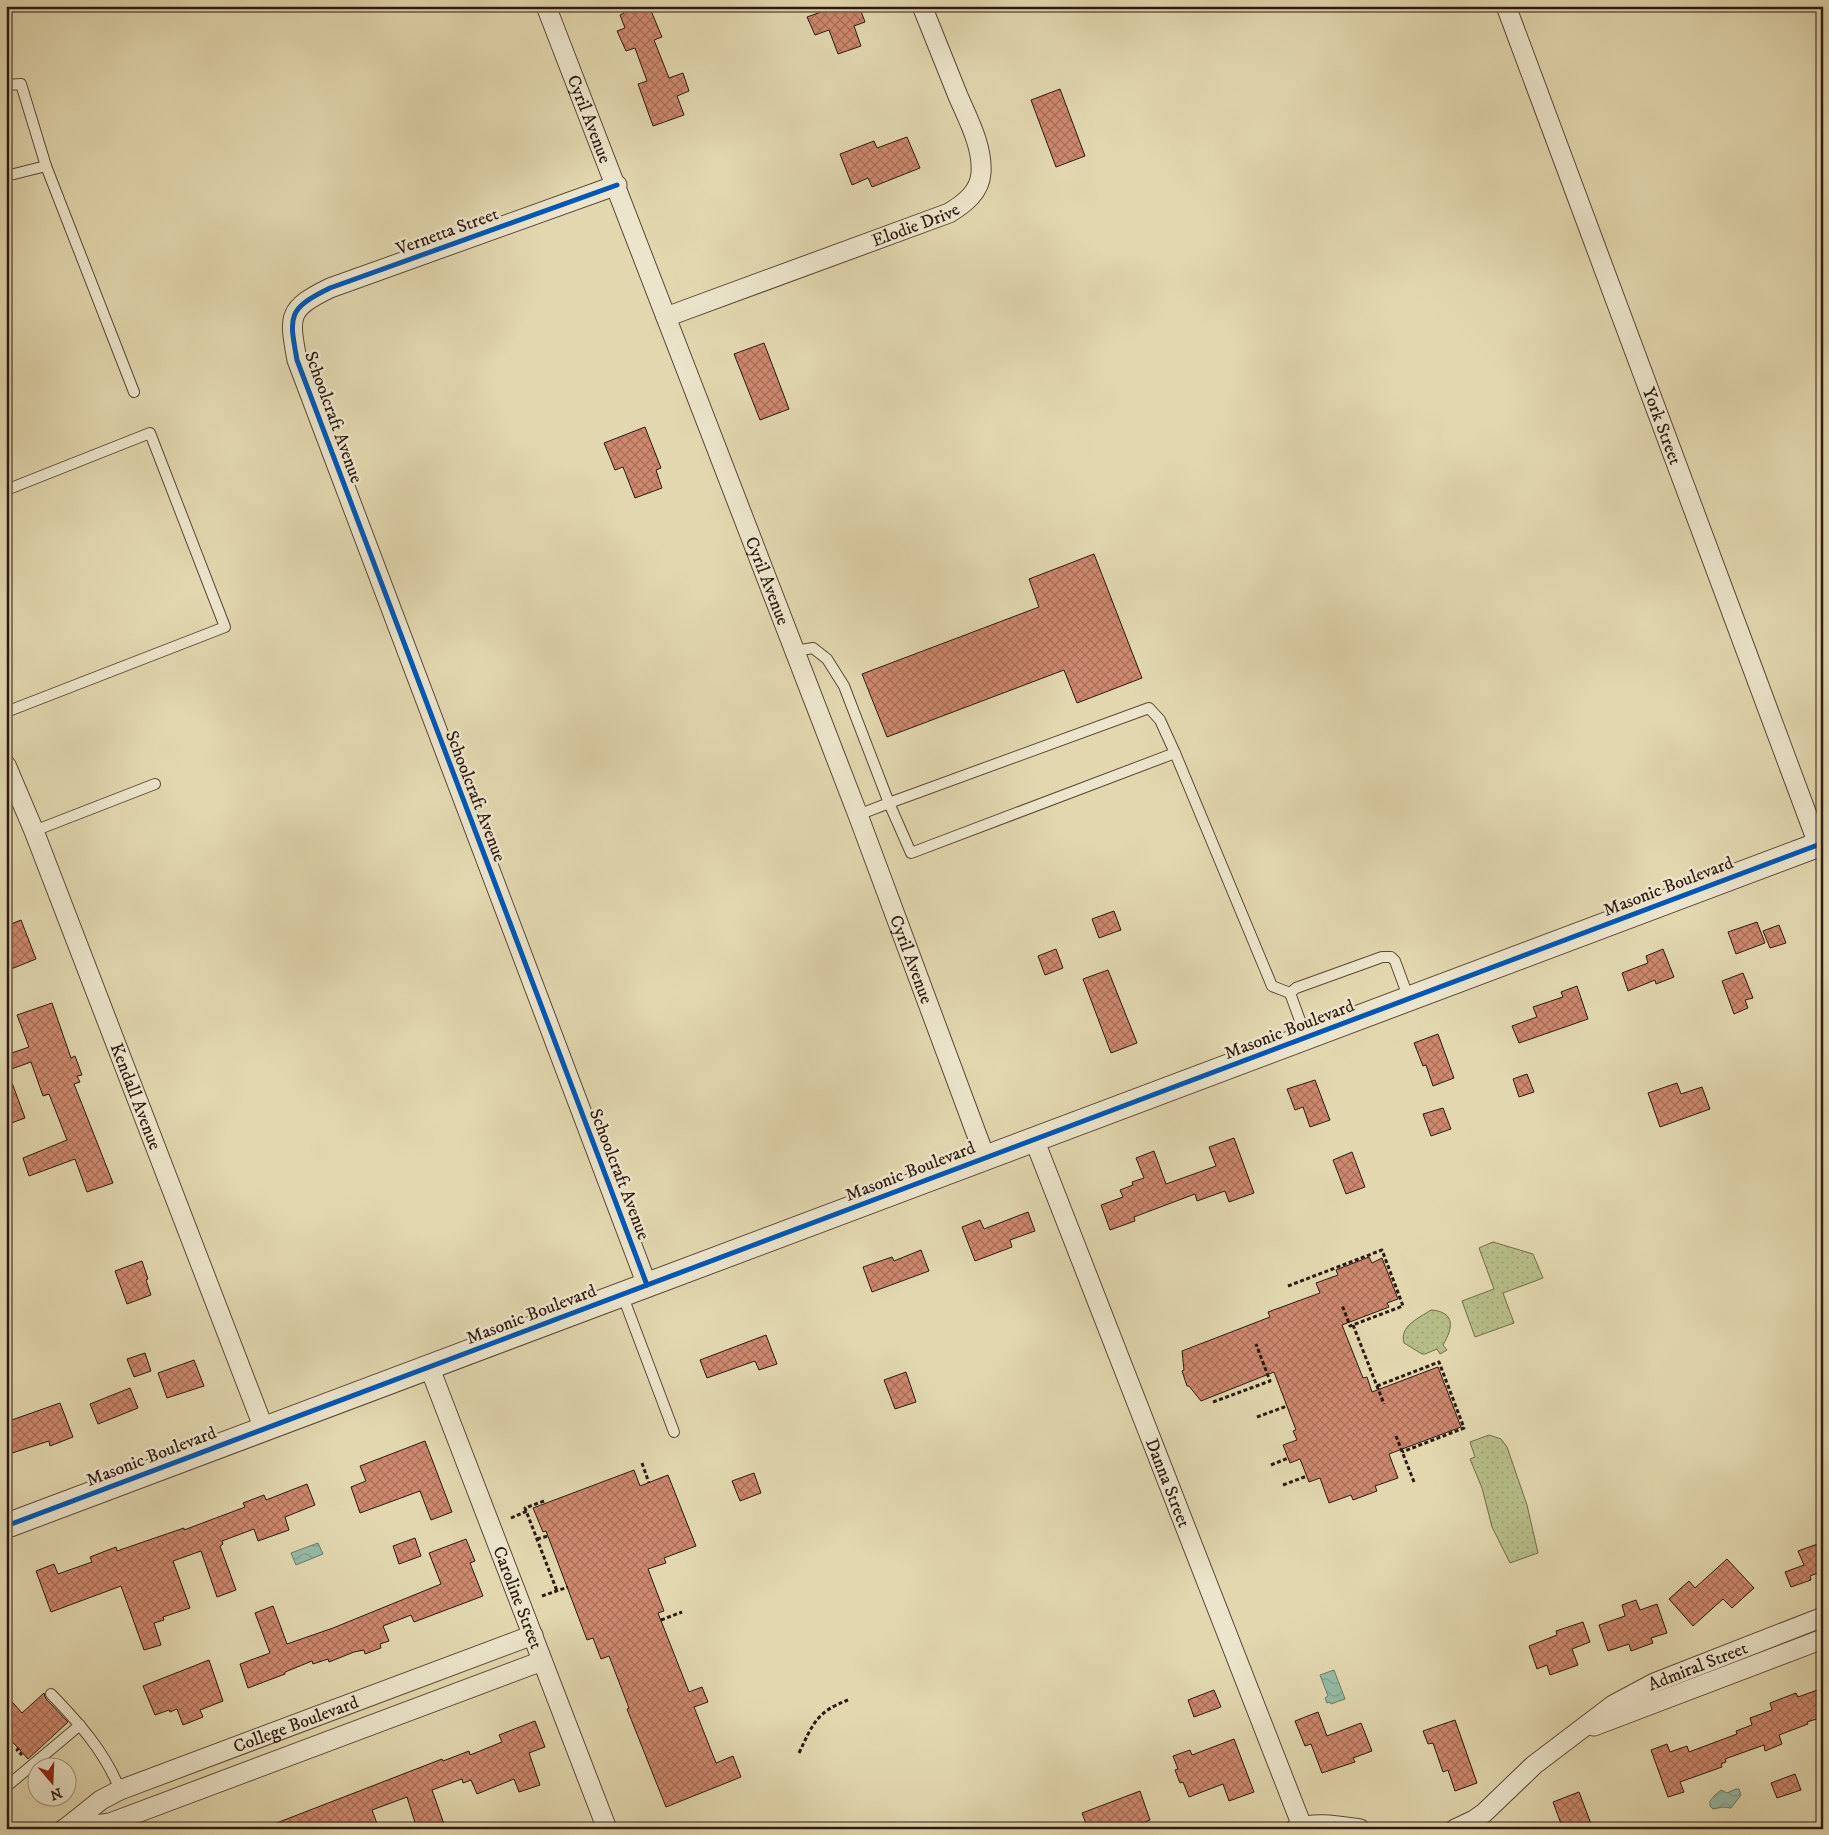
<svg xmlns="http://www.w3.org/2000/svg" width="1829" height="1835" viewBox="0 0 1829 1835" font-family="'IM FELL DW Pica',serif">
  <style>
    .park { fill: url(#park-dots); stroke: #736b4c }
    .water { fill: url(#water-waves); stroke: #6d7a6a }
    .building { fill: url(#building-cross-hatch); stroke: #2f1911 }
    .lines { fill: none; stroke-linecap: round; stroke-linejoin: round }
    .service-casing { stroke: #5c4838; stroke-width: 12 }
    .minor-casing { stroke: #5c4838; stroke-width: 21 }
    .tertiary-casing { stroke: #5c4838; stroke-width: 26 }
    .path { stroke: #2f1911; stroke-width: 3; stroke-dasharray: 4 2.5; stroke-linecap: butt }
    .service { stroke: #ece5cb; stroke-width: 10 }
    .minor { stroke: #ece5cb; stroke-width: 19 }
    .tertiary { stroke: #ece5cb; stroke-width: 24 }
    .cycleway-casing { stroke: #ece5cb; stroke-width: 8 }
    .cycleway { stroke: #0057b8; stroke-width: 5 }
    .labels { text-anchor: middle; stroke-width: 5; stroke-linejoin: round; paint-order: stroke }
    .street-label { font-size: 18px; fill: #2f1911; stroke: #ece5cb }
  </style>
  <defs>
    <pattern id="park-dots" width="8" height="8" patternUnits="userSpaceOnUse" patternTransform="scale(1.25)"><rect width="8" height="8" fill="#b7bd88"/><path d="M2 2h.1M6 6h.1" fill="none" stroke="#9ea274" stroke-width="1.8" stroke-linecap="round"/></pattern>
    <pattern id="water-waves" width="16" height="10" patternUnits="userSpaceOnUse" patternTransform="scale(1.25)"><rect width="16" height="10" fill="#96baa6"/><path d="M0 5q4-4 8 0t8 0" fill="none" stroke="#829f8e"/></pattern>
    <pattern id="building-cross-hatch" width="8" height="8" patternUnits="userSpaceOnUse" patternTransform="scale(1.25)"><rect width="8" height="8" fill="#cd886e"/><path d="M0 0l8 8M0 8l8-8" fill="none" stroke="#a76e59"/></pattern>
  </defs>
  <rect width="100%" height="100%" fill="#e2d7af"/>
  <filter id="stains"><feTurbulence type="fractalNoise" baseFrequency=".004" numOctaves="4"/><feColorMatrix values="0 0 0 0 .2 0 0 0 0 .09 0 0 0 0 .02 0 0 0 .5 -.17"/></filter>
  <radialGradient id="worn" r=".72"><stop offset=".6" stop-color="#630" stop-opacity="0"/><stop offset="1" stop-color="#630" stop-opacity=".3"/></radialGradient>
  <g class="park">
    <path d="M1493 1242 1533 1254 1543 1278 1503 1293 1514 1323 1475 1337 1462 1301 1494 1289 1479 1248Z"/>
    <path d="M1431 1310C1456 1312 1453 1328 1443 1345L1447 1350 1440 1354 1437 1349 1425 1354H1422L1404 1343C1399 1326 1419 1318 1431 1310Z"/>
    <path d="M1489 1435 1501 1439 1507 1447 1527 1505 1538 1553 1510 1563 1492 1527 1482 1488 1470 1459 1475 1457 1470 1442Z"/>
  </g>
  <g class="water">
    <path d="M318 1543 323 1554 296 1565 291 1553Z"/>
    <path d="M1334 1670 1345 1699 1331 1704 1330 1702 1327 1703 1325 1698 1328 1696 1320 1675Z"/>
    <path d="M1736 1789H1739L1741 1795 1731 1808 1723 1807 1713 1809 1710 1806V1801L1715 1795 1721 1790 1727 1793Z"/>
  </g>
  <g class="building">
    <path d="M621 6H649L662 37 654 40 669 78 683 73 689 91 677 96 684 115 653 126 638 84 647 81 635 48 626 51 617 31 625 28 620 15 624 13Z"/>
    <path d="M819 6H859L865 22 854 26 861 46 838 54 829 30 815 35 807 17 821 12Z"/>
    <path d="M1060 89 1085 156 1056 167 1031 100Z"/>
    <path d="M907 137 920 168 872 187 868 178 852 185 840 154 874 141 877 148Z"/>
    <path d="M764 343 789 409 760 420 734 354Z"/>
    <path d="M645 427 661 468 656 470 662 488 635 498 623 467 615 470 604 443Z"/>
    <path d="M1094 554 1142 678 1077 703 1064 670 887 737 862 674 1039 607 1029 579Z"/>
    <path d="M1114 911 1121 930 1099 938 1092 919Z"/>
    <path d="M21 920 36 959 6 971V926Z"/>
    <path d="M1757 922 1765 943 1736 954 1728 932Z"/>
    <path d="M1779 925 1786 943 1770 948 1763 931Z"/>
    <path d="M1056 949 1063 968 1045 975 1038 956Z"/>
    <path d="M1663 949 1674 977 1656 984 1655 980 1628 991 1622 973 1648 963 1646 956Z"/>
    <path d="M1108 970 1137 1043 1111 1053 1083 979Z"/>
    <path d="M1743 973 1753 998 1745 1000 1748 1008 1734 1014 1722 981Z"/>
    <path d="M1577 986 1588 1019 1519 1043 1512 1026 1537 1017 1533 1007 1563 997 1561 992Z"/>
    <path d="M52 1003 71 1058 75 1056 82 1075 77 1076 80 1082 74 1084 113 1183 87 1192 75 1159 29 1176 23 1158 67 1140 49 1094 43 1096 31 1062 6 1071V1055L29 1047 17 1015Z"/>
    <path d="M1438 1034 1454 1078 1433 1086 1426 1065 1423 1066 1414 1043Z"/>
    <path d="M8 1072 25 1118 6 1125V1073Z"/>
    <path d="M1527 1074 1534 1092 1519 1097 1513 1079Z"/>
    <path d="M1315 1080 1330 1120 1310 1127 1303 1107 1295 1110 1287 1089Z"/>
    <path d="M1677 1083 1681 1094 1702 1087 1710 1109 1660 1127 1648 1093Z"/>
    <path d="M1443 1108 1451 1129 1431 1136 1423 1114Z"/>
    <path d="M1234 1138 1254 1193 1229 1202 1225 1191 1197 1201 1195 1194 1134 1217 1135 1221 1110 1230 1101 1205 1123 1197 1120 1190 1133 1185 1132 1182 1144 1178 1136 1158 1154 1151 1166 1184 1216 1166 1209 1147Z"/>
    <path d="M1352 1152 1365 1187 1346 1194 1333 1160Z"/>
    <path d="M1028 1212 1035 1231 1010 1240 1012 1247 975 1261 962 1227 980 1220 984 1229Z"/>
    <path d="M921 1250 929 1271 872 1292 863 1267 892 1257 894 1261Z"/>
    <path d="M1369 1257 1372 1263 1382 1258 1398 1299 1387 1303 1389 1307 1342 1325 1363 1378 1367 1377 1372 1392 1438 1367 1461 1427 1389 1454 1398 1478 1375 1486 1377 1491 1353 1500 1351 1495 1329 1503 1320 1478 1309 1482 1300 1459 1290 1463 1283 1445 1297 1440 1293 1431 1296 1430 1274 1372 1201 1401 1189 1386H1187L1182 1371 1184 1370 1182 1351 1270 1317 1268 1312 1320 1293 1316 1283 1338 1275 1336 1270Z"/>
    <path d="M142 1261 148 1279 146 1280 151 1295 127 1304 115 1271Z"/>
    <path d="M766 1335 777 1364 759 1370 755 1361 707 1378 700 1360Z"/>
    <path d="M145 1353 151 1371 134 1377 127 1359Z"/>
    <path d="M194 1360 204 1386 167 1398 158 1373Z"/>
    <path d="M906 1372 916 1402 895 1409 884 1380Z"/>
    <path d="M130 1388 138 1408 98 1424 90 1404Z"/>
    <path d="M60 1403 73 1437 50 1446 49 1441 6 1455V1422Z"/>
    <path d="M425 1441 452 1512 431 1520 420 1491 360 1513 351 1487 366 1481 360 1466Z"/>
    <path d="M634 1470 640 1486 668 1475 696 1546 664 1558 666 1563 648 1569 664 1611 658 1613 689 1692 702 1687 708 1702 694 1707 716 1763 733 1756 741 1777 666 1807 627 1709 629 1708 609 1656 601 1659 593 1638 587 1640 546 1531 543 1532 533 1508Z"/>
    <path d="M754 1473 761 1493 740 1501 732 1481Z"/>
    <path d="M307 1484 315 1505 285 1517 289 1530 258 1541 254 1529 222 1541 223 1544 220 1546 236 1590 217 1597 201 1551 173 1561 190 1608 163 1617 164 1620 154 1623 161 1645 144 1650 121 1586 51 1612 36 1571 54 1564 58 1574 92 1562 90 1557 116 1547 117 1551 184 1528V1530L245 1507 243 1503 264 1495 266 1500Z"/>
    <path d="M415 1538 421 1556 399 1564 393 1546Z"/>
    <path d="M466 1539 475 1561 470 1563 483 1596 414 1622 411 1615 383 1626 389 1641 380 1644 381 1648 365 1654 364 1650 354 1652 329 1662 328 1659 313 1664 312 1661 285 1672V1674L248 1688 240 1664 270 1653 255 1613 273 1606 287 1644 333 1628 441 1584 429 1553Z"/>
    <path d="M1823 1542V1571L1810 1576 1811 1580 1791 1587 1785 1572 1804 1565 1798 1551Z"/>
    <path d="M1727 1559 1754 1588 1732 1608 1723 1599 1693 1626 1669 1599 1689 1581 1695 1588Z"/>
    <path d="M1636 1600 1640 1610 1657 1604 1667 1633 1651 1638 1653 1643 1631 1651 1629 1644 1608 1651 1599 1625 1625 1616 1622 1605Z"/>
    <path d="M1583 1622 1590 1642 1572 1649 1578 1665 1550 1675 1547 1665 1537 1669 1529 1646 1557 1635 1556 1631Z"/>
    <path d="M209 1660 223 1701 200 1710 203 1717 183 1725 177 1709 170 1712 169 1710 155 1715 143 1686Z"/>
    <path d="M1823 1688V1717L1807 1722 1808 1724 1779 1735 1782 1744 1765 1751 1764 1745 1725 1759 1726 1762 1721 1764 1722 1767 1680 1782 1684 1792 1668 1797 1651 1750 1667 1744 1670 1752 1687 1746 1689 1752 1737 1734 1736 1731 1752 1725 1750 1718 1772 1710 1770 1703 1796 1693 1798 1697Z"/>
    <path d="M1214 1690 1221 1707 1194 1717 1188 1700Z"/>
    <path d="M44 1693 46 1699 68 1722 28 1759 6 1735V1695L22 1713Z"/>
    <path d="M1318 1712 1327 1736 1361 1723 1372 1751 1353 1758 1355 1762 1322 1773 1311 1744 1305 1746 1295 1721Z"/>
    <path d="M1455 1720 1477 1783 1455 1791 1448 1770 1443 1772 1433 1743 1428 1744 1423 1731Z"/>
    <path d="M535 1721 545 1747 529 1753 540 1785 519 1792 514 1779 477 1794 471 1780 463 1783 462 1779 432 1790 444 1824 431 1829H417L407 1797 372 1810 379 1829H261L442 1759 443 1761 469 1751 470 1755 502 1742 499 1735Z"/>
    <path d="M1234 1739 1254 1792 1229 1801 1223 1784 1189 1797 1183 1782 1180 1783 1175 1770 1178 1769 1173 1756 1190 1750 1192 1755Z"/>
    <path d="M1795 1774 1801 1790 1777 1798 1771 1783Z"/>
    <path d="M1140 1791 1150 1820 1127 1829H1088L1082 1813Z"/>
    <path d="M1579 1792 1593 1829H1563L1553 1802Z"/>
  </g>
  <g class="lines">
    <defs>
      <g id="service">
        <path d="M6 85 21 84 46 166"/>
        <path d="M6 174 10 175 46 166 134 392"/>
        <path d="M6 490 150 433 225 627 6 712"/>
        <path d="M795 651 813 648 827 659 844 686 889 803 911 853 1175 753 1160 720 1149 708 889 803 858 815"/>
        <path d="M1175 753 1272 986 1290 993"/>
        <path d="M34 831 155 784"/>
        <path d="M1306 1037 1290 993 1296 988 1382 957H1391L1395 961 1409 999"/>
        <path d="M622 1294 674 1432"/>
        <path d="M51 1694C79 1723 105 1752 120 1790"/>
        <path d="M6 1787 80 1725"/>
      </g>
      <g id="minor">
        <path id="s1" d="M546 6 858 815 985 1157"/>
        <path id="s2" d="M1506 6 1818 844"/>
        <path d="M617 185 330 288C287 309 289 316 297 360L647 1285"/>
        <path id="s3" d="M666 317 949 213C964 204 980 192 981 173 983 147 968 119 958 96 946 66 934 36 922 6"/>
        <path id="s4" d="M6 765 34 831 264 1429"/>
        <path id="s5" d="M1034 1139 1302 1826"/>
        <path id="s6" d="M429 1366 607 1829"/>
        <path d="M1594 1726 1823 1639"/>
        <path id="s7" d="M66 1828 101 1800 120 1790 533 1635"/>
        <path d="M64 1829 110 1823 542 1661"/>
        <path d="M1295 1829C1315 1821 1339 1826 1360 1829"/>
        <path id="s8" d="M1455 1829 1474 1820 1484 1813 1534 1765 1613 1705 1654 1683 1823 1617"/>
      </g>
      <path id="tertiary" d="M6 1526 1823 843"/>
    </defs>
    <use href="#service" class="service-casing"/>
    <use href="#minor" class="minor-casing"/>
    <use href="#tertiary" class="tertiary-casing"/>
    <g class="path">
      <path d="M1288 1286 1382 1250 1403 1306 1350 1326 1342 1305"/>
      <path d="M1353 1325 1384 1404"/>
      <path d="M1377 1386 1439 1362 1464 1428 1402 1452"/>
      <path d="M1213 1402 1270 1381 1256 1344"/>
      <path d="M1257 1417 1287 1406"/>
      <path d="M1396 1436 1414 1482"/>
      <path d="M642 1463 649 1483"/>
      <path d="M1271 1465 1288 1458"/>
      <path d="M1283 1485 1307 1476"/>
      <path d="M544 1501 525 1508 557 1591"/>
      <path d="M511 1518 527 1511"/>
      <path d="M537 1539 548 1536"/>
      <path d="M542 1596 568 1587"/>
      <path d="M661 1620 682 1612"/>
      <path d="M19 1748 17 1750 22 1755"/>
      <path d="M799 1753C813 1724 816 1712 848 1700"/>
    </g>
    <use href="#service" class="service"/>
    <use href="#minor" class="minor"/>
    <use href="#tertiary" class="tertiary"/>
    <defs>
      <g id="cycleway">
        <path d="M617 185 330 288C287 309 289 316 297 360L647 1285"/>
        <path d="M6 1526 1823 843"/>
      </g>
    </defs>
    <use href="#cycleway" class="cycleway-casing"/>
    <use href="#cycleway" class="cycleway"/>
  </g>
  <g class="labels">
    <g class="street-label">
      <text dy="6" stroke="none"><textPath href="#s1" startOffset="121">Cyril Avenue</textPath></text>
      <text dy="6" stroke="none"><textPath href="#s3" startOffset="266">Elodie Drive</textPath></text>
      <text transform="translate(447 231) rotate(-20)" y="6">Vernetta Street</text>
      <text transform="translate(334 417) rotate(70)" y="6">Schoolcraft Avenue</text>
      <text dy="6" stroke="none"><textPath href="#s2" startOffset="448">York Street</textPath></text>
      <text dy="6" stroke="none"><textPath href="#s1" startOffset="616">Cyril Avenue</textPath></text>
      <text transform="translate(476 796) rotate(69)" y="6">Schoolcraft Avenue</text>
      <text transform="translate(1668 886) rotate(-21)" y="6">Masonic Boulevard</text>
      <text dy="6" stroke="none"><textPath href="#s1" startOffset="1021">Cyril Avenue</textPath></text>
      <text transform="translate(1289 1029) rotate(-21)" y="6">Masonic Boulevard</text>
      <text dy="6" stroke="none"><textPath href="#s4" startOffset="356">Kendall Avenue</textPath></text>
      <text transform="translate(910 1171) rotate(-21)" y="6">Masonic Boulevard</text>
      <text transform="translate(620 1174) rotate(69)" y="6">Schoolcraft Avenue</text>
      <text transform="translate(531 1314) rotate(-21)" y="6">Masonic Boulevard</text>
      <text transform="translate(151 1456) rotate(-21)" y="6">Masonic Boulevard</text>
      <text dy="6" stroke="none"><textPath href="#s5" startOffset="369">Danna Street</textPath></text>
      <text dy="6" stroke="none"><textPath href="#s6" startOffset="248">Caroline Street</textPath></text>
      <text dy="6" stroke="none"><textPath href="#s8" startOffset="295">Admiral Street</textPath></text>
      <text dy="6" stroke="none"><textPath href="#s7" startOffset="254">College Boulevard</textPath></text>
    </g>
  </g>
  <rect width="1829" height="1835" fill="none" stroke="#e2d7af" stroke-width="25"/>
  <rect x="8" y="8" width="1814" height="1820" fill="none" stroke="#2f1911" stroke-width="2.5"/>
  <rect x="12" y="12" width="1804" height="1810" fill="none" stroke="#2f1911"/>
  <g transform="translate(52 1782) rotate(161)"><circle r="24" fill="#ece5cb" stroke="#a09381"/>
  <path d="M0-4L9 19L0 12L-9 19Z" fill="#8f2418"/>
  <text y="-8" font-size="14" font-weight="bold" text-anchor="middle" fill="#2f1911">N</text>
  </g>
  <rect width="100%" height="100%" filter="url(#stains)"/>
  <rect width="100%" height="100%" fill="url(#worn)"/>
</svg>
